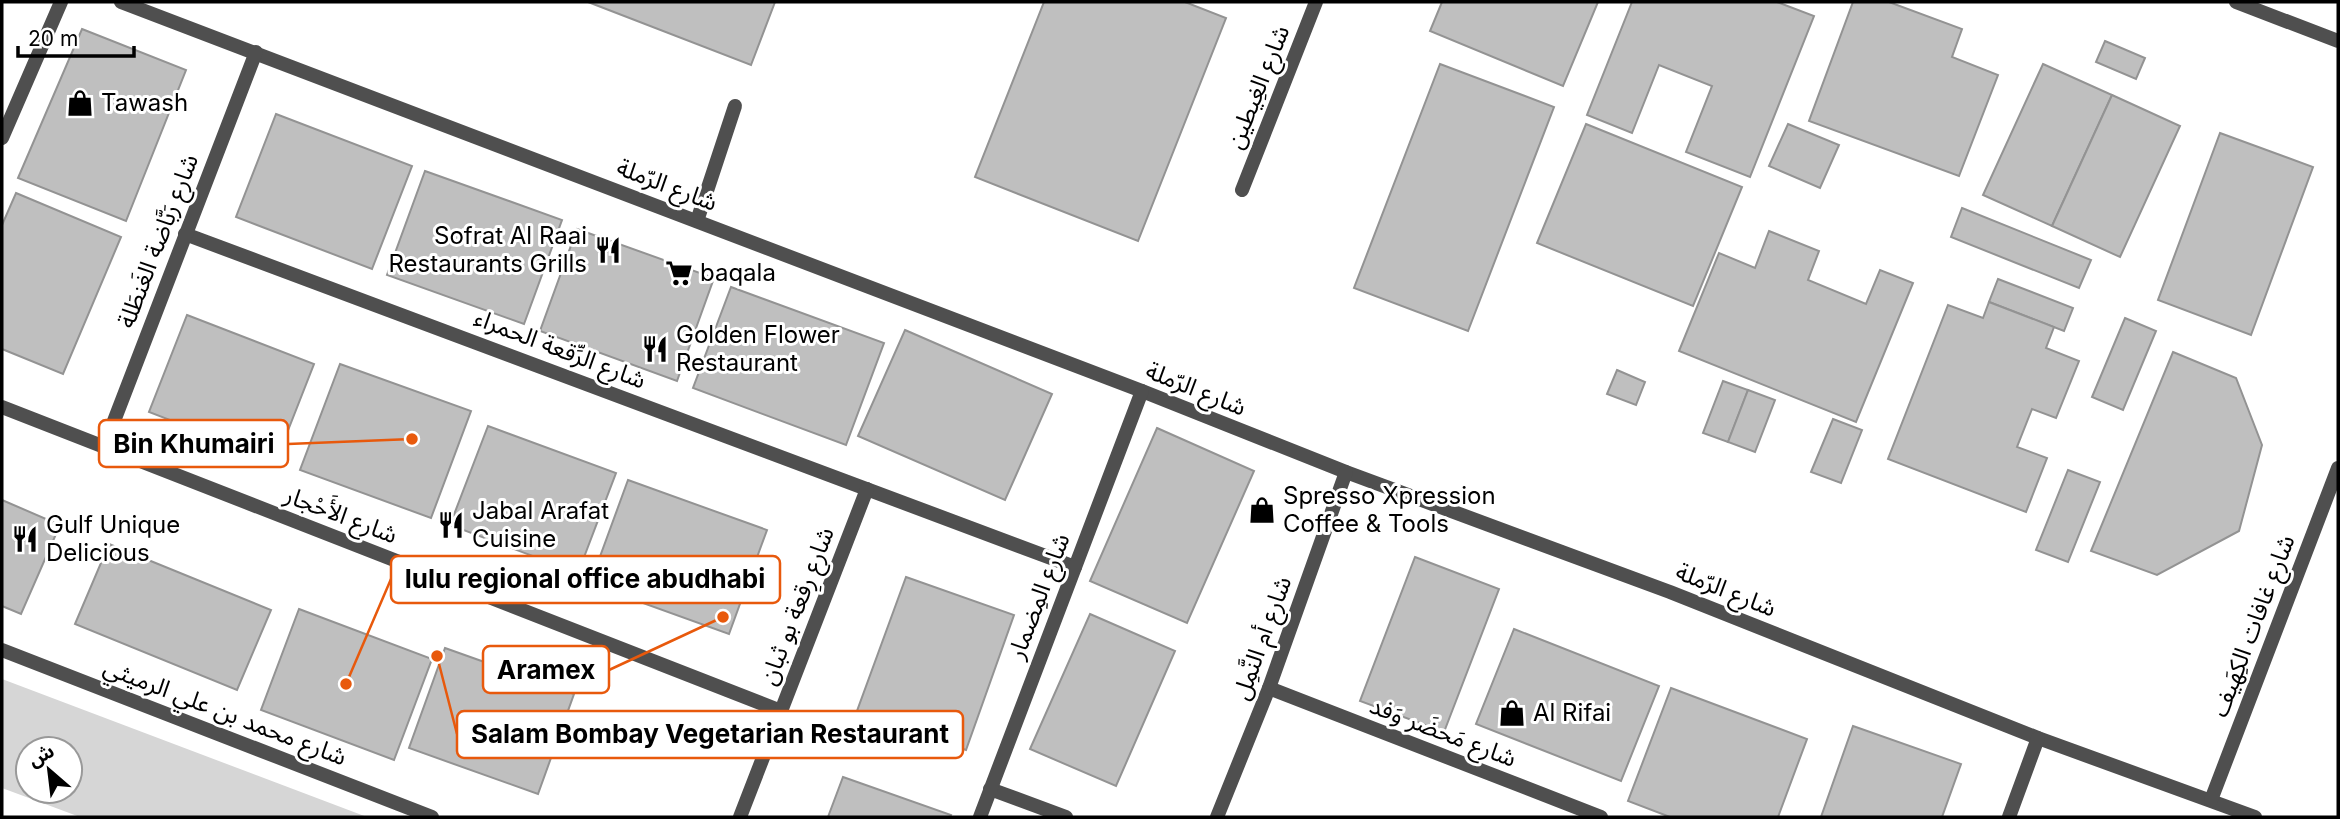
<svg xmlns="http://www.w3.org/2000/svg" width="2340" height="819" viewBox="0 0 2340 819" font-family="Inter,'Noto Sans Arabic',sans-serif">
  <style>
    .green { fill: #d6d6d6; fill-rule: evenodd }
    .building { fill: #bfbfbf; stroke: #939393; stroke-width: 2 }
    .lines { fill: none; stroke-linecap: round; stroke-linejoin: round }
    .service { stroke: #4f4f4f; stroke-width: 14 }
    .minor { stroke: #4f4f4f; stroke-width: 14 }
    .labels { text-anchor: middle; stroke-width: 6; stroke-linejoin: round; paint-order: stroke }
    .street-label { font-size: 24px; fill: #000; stroke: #fff }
    .poi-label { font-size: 24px; fill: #000; stroke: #fff; text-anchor: start }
    .leader { fill: none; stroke: #e8590c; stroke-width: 2.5 }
    .callout-dot { fill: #e8590c; stroke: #fff; stroke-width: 2.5 }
    .callout { fill: #fff; stroke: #e8590c; stroke-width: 2.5 }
    .callout-label { font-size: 26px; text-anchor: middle; font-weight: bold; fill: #000 }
  </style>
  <rect width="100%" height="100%" fill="#fff"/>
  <path class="green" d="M2 679 367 817H80L2 788ZM28 749H70V791H28Z"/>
  <g class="building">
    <path d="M588 2H775L751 65Z"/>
    <path d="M1044 2H1185L1226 18 1138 241 975 177Z"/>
    <path d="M1442 2H1598L1563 86 1430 31Z"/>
    <path d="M1632 2H1777L1814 16 1750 177 1686 152 1712 86 1659 65 1632 133 1587 115Z"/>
    <path d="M1853 2H1889L1962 29 1952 57 1998 75 1959 176 1809 121Z"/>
    <path d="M82 29 186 70 126 221 18 178Z"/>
    <path d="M2105 41 2145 58 2136 79 2096 62Z"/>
    <path d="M1440 64 1554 107 1468 331 1354 288Z"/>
    <path d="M2043 64 2112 95 2052 226 1983 195Z"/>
    <path d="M2112 95 2180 126 2120 257 2052 226Z"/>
    <path d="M276 114 412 166 372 269 236 217Z"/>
    <path d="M1586 124 1742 187 1693 306 1537 243Z"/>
    <path d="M1788 124 1839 145 1820 188 1769 166Z"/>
    <path d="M2220 133 2313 167 2251 335 2158 300Z"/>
    <path d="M425 171 562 220 524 324 387 275Z"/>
    <path d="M16 193 121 237 63 374 2 349V225Z"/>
    <path d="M1962 208 2091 260 2079 288 1951 237Z"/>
    <path d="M577 229 714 278 677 381 540 331Z"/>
    <path d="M1769 231 1819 251 1808 280 1866 304 1880 270 1913 283 1856 422 1679 351 1719 253 1755 268Z"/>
    <path d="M1998 279 2073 308 2064 331 1989 302Z"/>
    <path d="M731 287 884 343 846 445 693 388Z"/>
    <path d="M1989 302 2054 327 2046 348 2079 361 2056 418 2032 409 2017 447 2047 458 2026 512 1888 459 1948 305 1983 318Z"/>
    <path d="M187 315 314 364 276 461 149 412Z"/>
    <path d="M2125 318 2156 331 2123 410 2092 397Z"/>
    <path d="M905 330 1052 394 1005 500 858 436Z"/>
    <path d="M2173 352 2236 378 2262 445 2239 531 2157 575 2091 551Z"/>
    <path d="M340 364 471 411 431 518 300 470Z"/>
    <path d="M1617 370 1645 382 1636 405 1607 394Z"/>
    <path d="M1723 381 1748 390 1728 442 1703 433Z"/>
    <path d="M1748 390 1775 400 1755 452 1728 442Z"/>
    <path d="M1833 419 1862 430 1841 483 1811 472Z"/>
    <path d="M488 426 616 473 578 573 450 525Z"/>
    <path d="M1157 428 1254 471 1187 623 1090 581Z"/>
    <path d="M2068 470 2100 482 2068 562 2036 550Z"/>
    <path d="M628 480 767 530 729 634 590 584Z"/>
    <path d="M2 500 60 525 21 614 2 606Z"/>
    <path d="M109 544 271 610 237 690 75 624Z"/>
    <path d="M1415 557 1499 589 1444 732 1360 701Z"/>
    <path d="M906 577 1014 615 966 750 857 711Z"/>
    <path d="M299 609 432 659 394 760 261 710Z"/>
    <path d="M1090 614 1175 651 1116 786 1030 749Z"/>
    <path d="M1514 629 1659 686 1621 781 1476 724Z"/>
    <path d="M445 648 574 694 538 794 409 748Z"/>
    <path d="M1671 688 1807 739 1778 817H1670L1628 801Z"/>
    <path d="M1853 726 1961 764 1942 817H1821Z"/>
    <path d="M843 777 951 815 950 817H828Z"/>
  </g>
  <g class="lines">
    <path class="service" d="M697 221 735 106"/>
    <g class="minor">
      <path d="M121 2 1142 391 1346 472 1670 592 2038 738 2255 817"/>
      <path d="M2236 2 2338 41"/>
      <path d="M2 138 61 2"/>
      <path d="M1242 190 1316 2"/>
      <path d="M185 234 1075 567"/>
      <path d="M2 407 781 711"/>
      <path d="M104 447 256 52"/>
      <path d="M2 650 432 817"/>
      <path d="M1269 688 1601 817"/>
      <path d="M990 789 1066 817"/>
      <path d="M2211 800 2338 468"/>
      <path d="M740 817 867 489"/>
      <path d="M980 817 1142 391"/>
      <path d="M1217 817 1269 688 1346 472"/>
      <path d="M2009 817 2038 738"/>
    </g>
  </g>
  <defs>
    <symbol id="shop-bare" viewBox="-9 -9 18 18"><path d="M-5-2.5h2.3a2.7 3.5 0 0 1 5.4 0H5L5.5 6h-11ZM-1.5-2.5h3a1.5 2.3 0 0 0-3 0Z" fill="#000" stroke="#fff" stroke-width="2.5" paint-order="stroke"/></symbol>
    <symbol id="restaurant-bare" viewBox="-9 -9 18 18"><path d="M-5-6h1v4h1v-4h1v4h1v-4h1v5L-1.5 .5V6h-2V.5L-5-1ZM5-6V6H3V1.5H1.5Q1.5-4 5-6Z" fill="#000" stroke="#fff" stroke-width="2.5" paint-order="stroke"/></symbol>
    <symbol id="supermarket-bare" viewBox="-9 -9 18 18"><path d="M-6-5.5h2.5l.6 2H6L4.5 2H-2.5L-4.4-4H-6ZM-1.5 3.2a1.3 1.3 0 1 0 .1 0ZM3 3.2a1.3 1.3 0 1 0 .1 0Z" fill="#000" stroke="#fff" stroke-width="2.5" paint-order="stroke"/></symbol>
  </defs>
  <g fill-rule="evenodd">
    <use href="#shop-bare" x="61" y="84" width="38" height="38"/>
    <use href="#restaurant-bare" x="589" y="231" width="38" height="38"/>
    <use href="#supermarket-bare" x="660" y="254" width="38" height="38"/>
    <use href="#restaurant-bare" x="636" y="330" width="38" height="38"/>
    <use href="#shop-bare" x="1243" y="491" width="38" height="38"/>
    <use href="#restaurant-bare" x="432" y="506" width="38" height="38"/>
    <use href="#restaurant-bare" x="6" y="520" width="38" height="38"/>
    <use href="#shop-bare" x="1493" y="694" width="38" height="38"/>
  </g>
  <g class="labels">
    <g class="street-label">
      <text transform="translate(1258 87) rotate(-68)" y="8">شارع الغِيطين</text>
      <text transform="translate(667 185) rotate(21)" y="8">شارع الرّملة</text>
      <text transform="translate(158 241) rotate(-69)" y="8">شارع رَبَّاضة الغَنطَلة</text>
      <text transform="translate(560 349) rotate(21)" y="8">شارع الرِّقعة الحمراء</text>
      <text transform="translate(1196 389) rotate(22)" y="8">شارع الرّملة</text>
      <text transform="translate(341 515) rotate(21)" y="8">شارع الأَحْجار</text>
      <text transform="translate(1726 590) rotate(22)" y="8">شارع الرّملة</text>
      <text transform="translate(1039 596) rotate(-69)" y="8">شارع المِضمار</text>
      <text transform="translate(797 606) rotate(-69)" y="8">شارع رِقعة بو ثبان</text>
      <text transform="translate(2253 626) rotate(-69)" y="8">شارع غافات الكِهَيف</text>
      <text transform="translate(1262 638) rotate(-70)" y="8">شارع أم النَّمِل</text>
      <text transform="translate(225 712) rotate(21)" y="8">شارع محمد بن علي الرميثي</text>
      <text transform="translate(1443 732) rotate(21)" y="8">شارع مَحضَر وَفد</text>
    </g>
    <g class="poi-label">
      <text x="101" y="111">Tawash</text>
      <text x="587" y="244" text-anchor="end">Sofrat Al Raai<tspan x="587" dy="28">Restaurants Grills</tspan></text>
      <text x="700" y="281">baqala</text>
      <text x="676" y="343">Golden Flower<tspan x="676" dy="28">Restaurant</tspan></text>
      <text x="1283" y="504">Spresso Xpression<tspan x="1283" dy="28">Coffee &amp; Tools</tspan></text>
      <text x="472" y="519">Jabal Arafat<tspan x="472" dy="28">Cuisine</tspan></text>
      <text x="46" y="533">Gulf Unique<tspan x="46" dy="28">Delicious</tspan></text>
      <text x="1533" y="721">Al Rifai</text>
    </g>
  </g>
  <path class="leader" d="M412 439L288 444M346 684L391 579M723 617L609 670M437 656L457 734"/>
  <g class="callout-dot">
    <circle cx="412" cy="439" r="7"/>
    <circle cx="346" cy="684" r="7"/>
    <circle cx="723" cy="617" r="7"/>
    <circle cx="437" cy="656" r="7"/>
  </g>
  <g class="callout">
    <rect x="99" y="420" width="189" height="47" rx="7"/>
    <rect x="391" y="556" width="389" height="47" rx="7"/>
    <rect x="483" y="646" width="126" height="47" rx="7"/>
    <rect x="457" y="711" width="506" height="47" rx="7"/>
  </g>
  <g class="callout-label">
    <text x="194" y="453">Bin Khumairi</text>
    <text x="585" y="588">lulu regional office abudhabi</text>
    <text x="546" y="679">Aramex</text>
    <text x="710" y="743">Salam Bombay Vegetarian Restaurant</text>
  </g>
  <rect width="2340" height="819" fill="none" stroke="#000000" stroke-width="7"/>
  <g transform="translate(49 770) rotate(332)"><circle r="33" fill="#ffffff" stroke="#999999" stroke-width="2"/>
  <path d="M0-5L12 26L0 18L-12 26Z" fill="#000000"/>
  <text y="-10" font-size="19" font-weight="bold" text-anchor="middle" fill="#000000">ش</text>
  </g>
  <path d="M18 46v10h116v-10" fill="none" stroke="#000000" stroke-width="3.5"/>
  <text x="28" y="46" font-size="21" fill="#000000" stroke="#ffffff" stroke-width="5" paint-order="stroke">20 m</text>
</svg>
